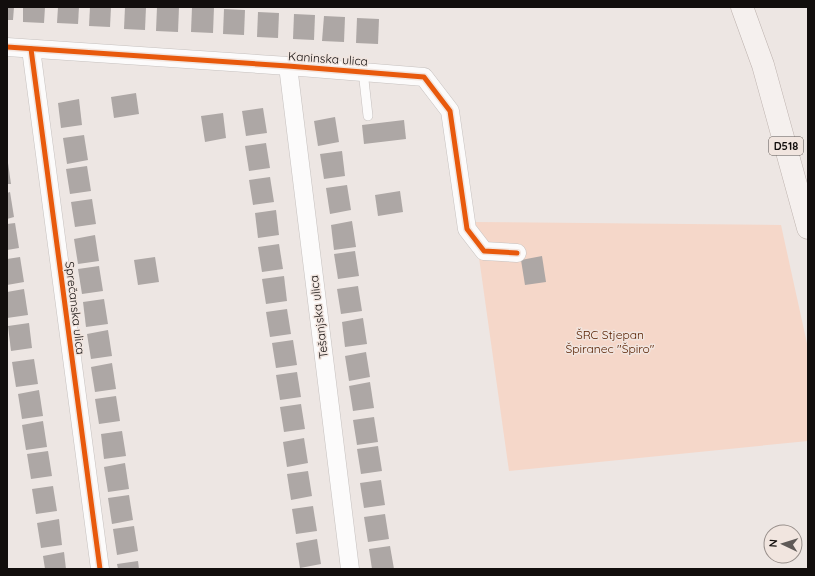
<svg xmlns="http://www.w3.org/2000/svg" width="815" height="576" viewBox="0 0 815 576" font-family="Quicksand,sans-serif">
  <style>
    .green { fill: #f5d7c9 }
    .building { fill: #ada7a5 }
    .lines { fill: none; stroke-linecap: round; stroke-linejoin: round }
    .service-casing { stroke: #c6c1bf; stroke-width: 10 }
    .minor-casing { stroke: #c6c1bf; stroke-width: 19 }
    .primary-casing { stroke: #bcb1ad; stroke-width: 23 }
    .service { stroke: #fcfbfb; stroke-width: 9 }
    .minor { stroke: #fcfbfb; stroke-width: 18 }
    .primary { stroke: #f5f0ee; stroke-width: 22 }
    .cycleway-casing { stroke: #f1e5df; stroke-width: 8 }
    .cycleway { stroke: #e8590c; stroke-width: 5 }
    .labels { text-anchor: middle; stroke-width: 3; stroke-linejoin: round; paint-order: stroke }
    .shield { fill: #f1e5df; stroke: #554e4c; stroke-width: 1 }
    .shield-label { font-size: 11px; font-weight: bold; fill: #120e0d }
    .street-label { font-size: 12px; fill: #120e0d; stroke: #f1e5df }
    .park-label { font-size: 12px; fill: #582001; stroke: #f1e5df }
  </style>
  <rect width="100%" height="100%" fill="#ede6e3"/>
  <path class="green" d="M474 222 781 225 808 348V441L509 471Z"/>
  <g class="building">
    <path d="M7 7H14L13 20H7Z"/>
    <path d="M23 7H45L44 23 23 22Z"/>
    <path d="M58 7H79L78 24 57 23Z"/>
    <path d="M90 7H111L110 27 89 26Z"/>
    <path d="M125 7H146L145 30 124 29Z"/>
    <path d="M157 7H179L178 32 156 31Z"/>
    <path d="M192 7H214L213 33 191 32Z"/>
    <path d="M224 9 245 10 244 35 223 34Z"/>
    <path d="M258 12 279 13 278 38 257 37Z"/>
    <path d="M294 14 315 15 314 40 293 39Z"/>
    <path d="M324 16 345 17 344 42 322 41Z"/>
    <path d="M357 18 379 19 378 44 356 43Z"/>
    <path d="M136 93 139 114 114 118 111 97Z"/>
    <path d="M79 99 82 125 61 128 58 103Z"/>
    <path d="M263 108 267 133 246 136 242 111Z"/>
    <path d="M223 113 226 138 205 142 201 116Z"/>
    <path d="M335 117 339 142 318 146 314 121Z"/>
    <path d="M404 120 406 139 364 144 362 125Z"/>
    <path d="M84 135 88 160 67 164 63 138Z"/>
    <path d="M266 143 270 168 249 171 245 146Z"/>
    <path d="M342 151 345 176 324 179 320 154Z"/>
    <path d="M7 163H8L11 184H7Z"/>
    <path d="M87 166 91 191 70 194 66 169Z"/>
    <path d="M270 177 274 202 253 205 249 180Z"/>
    <path d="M347 185 351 210 330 214 326 188Z"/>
    <path d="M400 191 403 212 378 216 375 195Z"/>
    <path d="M10 192 14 217 7 219V193Z"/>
    <path d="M92 199 96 224 75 227 71 202Z"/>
    <path d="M276 210 279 235 258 238 255 213Z"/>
    <path d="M352 221 356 247 334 250 331 225Z"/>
    <path d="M15 223 19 248 7 250V224Z"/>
    <path d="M95 235 99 261 78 264 74 239Z"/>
    <path d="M279 244 283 269 262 272 258 247Z"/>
    <path d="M355 251 359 276 338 279 334 254Z"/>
    <path d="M542 256 546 282 525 285 521 260Z"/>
    <path d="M20 257 24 282 7 285V259Z"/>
    <path d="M155 257 159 282 138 285 134 260Z"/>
    <path d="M99 266 103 291 82 294 78 269Z"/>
    <path d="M284 276 287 301 266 304 262 279Z"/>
    <path d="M358 286 362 311 341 314 337 289Z"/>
    <path d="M24 289 28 315 7 318V292Z"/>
    <path d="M104 299 108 324 86 327 83 302Z"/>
    <path d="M287 309 291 334 270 337 266 312Z"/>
    <path d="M363 318 367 344 345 347 342 322Z"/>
    <path d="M29 323 32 348 11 351 8 326Z"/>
    <path d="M108 330 112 356 91 359 87 334Z"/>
    <path d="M293 340 297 365 276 368 272 343Z"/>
    <path d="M366 352 370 377 349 381 345 356Z"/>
    <path d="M34 359 38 384 16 387 12 362Z"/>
    <path d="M112 363 116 389 95 392 91 367Z"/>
    <path d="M297 372 301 397 280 400 276 375Z"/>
    <path d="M370 382 374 408 353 411 349 386Z"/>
    <path d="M39 390 43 416 22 419 18 394Z"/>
    <path d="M116 396 120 421 99 424 95 399Z"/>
    <path d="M301 404 305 429 284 432 280 407Z"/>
    <path d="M374 417 378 442 357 445 353 420Z"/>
    <path d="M43 421 47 447 26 450 22 425Z"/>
    <path d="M122 431 126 456 104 459 101 434Z"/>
    <path d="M304 438 308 463 287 467 283 442Z"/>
    <path d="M378 446 382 471 361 474 357 449Z"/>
    <path d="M48 451 52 476 31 479 27 454Z"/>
    <path d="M125 463 129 489 108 492 104 467Z"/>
    <path d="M308 471 312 496 291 500 287 474Z"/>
    <path d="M381 480 385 505 364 508 360 483Z"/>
    <path d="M53 486 57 511 36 514 32 489Z"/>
    <path d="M129 495 133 520 112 524 108 498Z"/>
    <path d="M313 506 317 531 296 534 292 509Z"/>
    <path d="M385 514 389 539 368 542 364 517Z"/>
    <path d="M59 519 62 545 41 548 37 523Z"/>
    <path d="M134 526 138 551 117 555 113 529Z"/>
    <path d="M317 539 321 564 300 568 296 543Z"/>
    <path d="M390 546 394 569H372L369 549Z"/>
    <path d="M64 552 66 569H45L43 556Z"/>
    <path d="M138 561 139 569H118L117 564Z"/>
  </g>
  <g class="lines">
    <defs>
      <path id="service" d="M363 71 368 116"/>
      <g id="minor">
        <path d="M7 47 288 66 424 77 450 111 467 229 484 251 517 253"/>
        <path d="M31 49 100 569"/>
        <path d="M288 66 350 569"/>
      </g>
      <path id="primary" d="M742 7 763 65 808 228"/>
    </defs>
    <use href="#service" class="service-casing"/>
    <use href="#minor" class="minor-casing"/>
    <use href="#primary" class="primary-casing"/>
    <use href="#service" class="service"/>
    <use href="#minor" class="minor"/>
    <use href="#primary" class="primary"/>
    <defs>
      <g id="cycleway">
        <path d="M7 47 288 66 424 77 450 111 467 229 484 251 517 253"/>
        <path d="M31 49 100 569"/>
      </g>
    </defs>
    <use href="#cycleway" class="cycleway-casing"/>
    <use href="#cycleway" class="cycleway"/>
  </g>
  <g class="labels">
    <rect class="shield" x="769" y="137" width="34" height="18" rx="3"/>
    <g class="shield-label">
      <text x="786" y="150">D518</text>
    </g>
    <g class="street-label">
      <text transform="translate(328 59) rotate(4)" y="4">Kaninska ulica</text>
      <text transform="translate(75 308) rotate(83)" y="4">Sprečanska ulica</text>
      <text transform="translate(319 317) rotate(-97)" y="4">Tešanjska ulica</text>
    </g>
    <g class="park-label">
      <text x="610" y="339">ŠRC Stjepan<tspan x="610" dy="14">Špiranec "Špiro"</tspan></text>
    </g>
  </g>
  <rect width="815" height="576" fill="none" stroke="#120e0d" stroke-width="16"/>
  <g transform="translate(783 544) rotate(274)"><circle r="19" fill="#f1e5df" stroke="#988f8b"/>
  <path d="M0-3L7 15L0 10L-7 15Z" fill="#5f5a58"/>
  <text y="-6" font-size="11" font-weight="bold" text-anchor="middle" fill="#120e0d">N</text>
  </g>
</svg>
